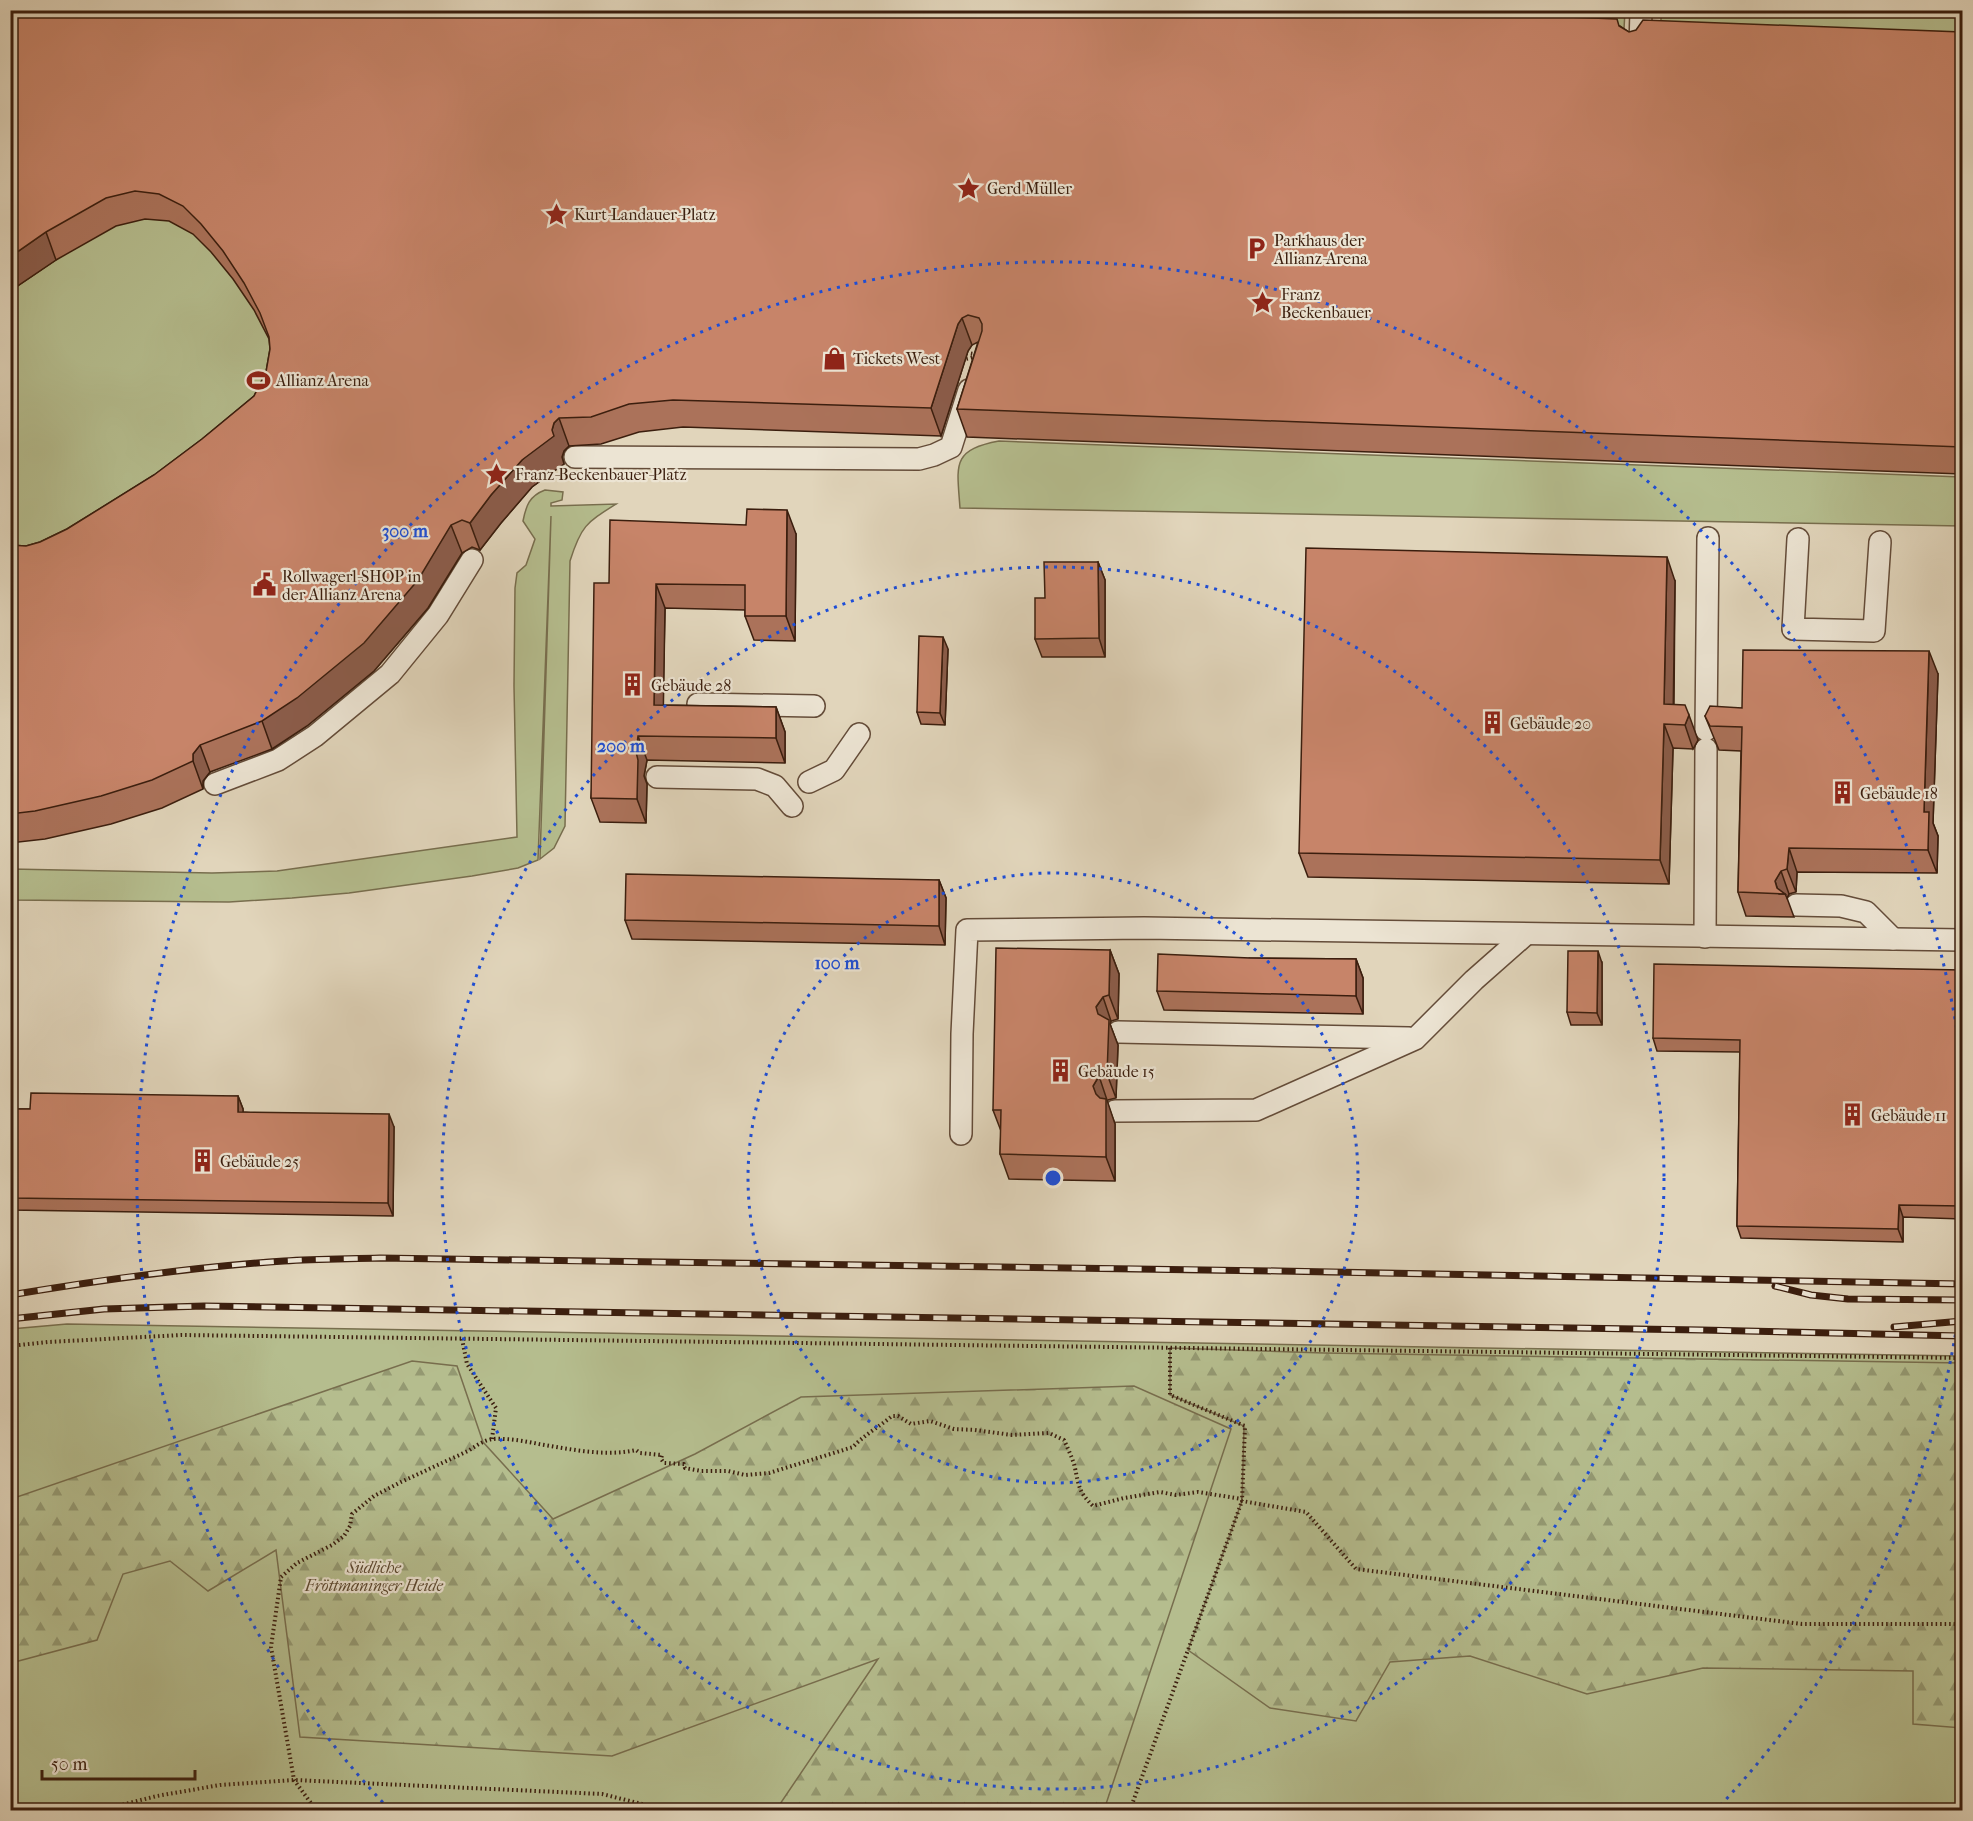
<svg xmlns="http://www.w3.org/2000/svg" width="1973" height="1821" viewBox="0 0 1973 1821" font-family="'IM FELL French Canon',serif">
  <style>
    .green { fill: #b5bd8e; stroke: #786e4e; stroke-width: 1.5 }
    .forest { fill: url(#forest-firs); stroke: #786e4e; stroke-width: 1.5 }
    .lines { fill: none; stroke-linecap: round; stroke-linejoin: round }
    .minor-casing { stroke: #644c39; stroke-width: 24 }
    .path { stroke: #3b1e0e; stroke-width: 4; stroke-dasharray: 1.5 3; stroke-linecap: butt }
    .minor { stroke: #ece4d3; stroke-width: 21 }
    .rail-casing { stroke: #3b1e0e; stroke-width: 7 }
    .rail { stroke: #ece4d3; stroke-width: 4.5; stroke-dasharray: 14; stroke-linecap: butt }
    .minor-bridge-casing { stroke: #644c39; stroke-width: 24; stroke-linecap: butt }
    .minor-bridge { stroke: #ece4d3; stroke-width: 21 }
    .wall { fill: #ab725a; stroke: #3b1e0e; stroke-width: 1.5 }
    .shaded-wall { fill: #8b5c4a; stroke: #3b1e0e; stroke-width: 1.5 }
    .building { fill: #c78469; stroke: #3b1e0e; stroke-width: 1.5 }
    .ring { fill: none; stroke: #1d4ed8; stroke-width: 3; stroke-dasharray: 3 6 }
    .labels { text-anchor: middle; stroke-width: 4.5; stroke-linejoin: round; paint-order: stroke }
    .poi-label { font-size: 16px; fill: #3b1e0e; stroke: #ece4d3; text-anchor: start }
    .park-label { font-size: 16px; font-style: italic; fill: #5a462e; stroke: #ece4d3 }
    .centre { fill: #1d4ed8; stroke: #ece4d3; stroke-width: 3 }
    .ring-label { font-size: 18px; text-anchor: middle; font-weight: bold; fill: #1d4ed8; stroke: #ece4d3; stroke-width: 4.5; stroke-linejoin: round; paint-order: stroke }
  </style>
  <defs>
    <pattern id="forest-firs" width="22" height="20" patternUnits="userSpaceOnUse" patternTransform="scale(1.5)"><rect width="22" height="20" fill="#b5bd8e"/><path d="M5 1l3.5 6h-7zM16 11l3.5 6h-7z" fill="#949972"/></pattern>
  </defs>
  <rect width="100%" height="100%" fill="#e1d5bb"/>
  <filter id="stains"><feTurbulence type="fractalNoise" baseFrequency=".00333" numOctaves="4"/><feColorMatrix values="0 0 0 0 .2 0 0 0 0 .09 0 0 0 0 .02 0 0 0 .5 -.17"/></filter>
  <radialGradient id="worn" r=".72"><stop offset=".6" stop-color="#630" stop-opacity="0"/><stop offset="1" stop-color="#630" stop-opacity=".3"/></radialGradient>
  <g class="green">
    <path d="M1214 10 1625 11 1624 29Z"/>
    <path d="M1661 11H1962V32L1661 28Z"/>
    <path d="M11 40 417 173 11 800Z"/>
    <path d="M999 441 1962 477V526L960 508C957 465 951 450 999 441Z"/>
    <path d="M545 490 563 492 562 500 551 503V506L616 504C586 523 581 526 570 561L565 826 554 848 540 859 551 516 538 860 518 868 472 876 349 893 292 898 229 902 11 900V869L212 873 277 871 517 837 514 686 515 588 517 573 526 565 535 539 523 521C526 506 529 496 545 490Z"/>
    <path d="M67 1324 1962 1356V1810H11V1329Z"/>
  </g>
  <g class="forest">
    <path d="M1170 1348 1324 1353 1962 1363V1728L1913 1724V1671L1703 1668 1587 1694 1470 1656 1390 1662 1356 1721 1270 1708 1188 1650 1242 1501 1244 1426 1170 1395Z"/>
    <path d="M412 1361 457 1366 483 1442 553 1519 695 1454 801 1397 1134 1386 1231 1429 1104 1810H806L780 1804 878 1659 612 1756 300 1737 276 1550 208 1591 170 1561 123 1574 97 1640 11 1663V1499Z"/>
  </g>
  <g class="lines">
    <defs>
      <g id="minor">
        <path d="M575 457 919 459 934 455 951 447 969 390"/>
        <path d="M1798 539 1793 629 1874 631 1880 542"/>
        <path d="M698 704 814 706"/>
        <path d="M1706 730 1708 538"/>
        <path d="M657 777 757 779 775 786 792 806"/>
        <path d="M809 782 834 770 859 734"/>
        <path d="M215 784 278 760 315 736 390 674 438 615 472 560"/>
        <path d="M1796 905 1841 906 1866 912 1893 939"/>
        <path d="M1705 937 1706 749"/>
        <path d="M1118 1032 1409 1038"/>
        <path d="M1115 1111 1256 1110 1415 1039 1474 980 1525 935"/>
        <path d="M961 1134 962 1034 967 930 1144 928 1962 940"/>
      </g>
    </defs>
    <use href="#minor" class="minor-casing"/>
    <g class="path">
      <path d="M962 352 979 355"/>
      <path d="M962 360 978 356"/>
      <path d="M462 1339 467 1364 496 1408 492 1439"/>
      <path d="M10 1346 48 1342 181 1335 1962 1358"/>
      <path d="M1170 1348V1395L1245 1426 1242 1501 1306 1512 1356 1569 1802 1624H1962"/>
      <path d="M101 1810 157 1796 220 1785 294 1780 602 1794 666 1810"/>
      <path d="M316 1810 294 1780 271 1647 281 1577 297 1563 332 1545 344 1536 350 1526 352 1514 374 1496 401 1482 468 1451C476 1446 484 1440 493 1439 508 1438 524 1441 539 1444 570 1449 604 1457 636 1450L640 1453 662 1455 661 1459 664 1463 684 1464 685 1468 701 1471H728L745 1475 769 1473 853 1447C864 1435 879 1427 892 1416H898L911 1424 930 1421 954 1429 975 1430 1012 1435 1049 1433 1064 1440C1068 1449 1073 1459 1075 1468 1079 1487 1079 1492 1093 1506L1124 1498 1160 1492 1176 1495 1198 1492 1242 1499"/>
      <path d="M1130 1810 1242 1501"/>
    </g>
    <use href="#minor" class="minor"/>
    <defs>
      <g id="rail">
        <path d="M1775 1286 1811 1295 1848 1299 1962 1300"/>
        <path d="M10 1295C101 1280 192 1267 284 1261 316 1259 348 1259 380 1258L1279 1271 1962 1284"/>
        <path d="M10 1319 104 1309 204 1306 1701 1330 1962 1336"/>
        <path d="M1894 1327 1962 1321"/>
      </g>
    </defs>
    <use href="#rail" class="rail-casing"/>
    <use href="#rail" class="rail"/>
    <defs>
      <path id="minor-bridge" d="M1640 47 1641 10"/>
    </defs>
    <use href="#minor-bridge" class="minor-bridge-casing"/>
    <use href="#minor-bridge" class="minor-bridge"/>
  </g>
  <g class="wall">
    <path d="M10 10 1189 16 1620 26 1629 32H1962V474L967 437 957 409 978 342 972 345 968 351 941 436 683 427 639 432 601 444 569 446 564 451 562 457 564 464 532 487 501 523 480 550 472 547 462 553 428 608 374 671 307 726 272 749 210 772 203 781V789L162 808 111 824 45 839 10 843V545L26 546 40 542 67 529 154 475 202 439 254 396 266 372 270 349 269 339 254 310 233 279 211 252 193 234 169 221 145 219 116 226 56 260 10 291Z"/>
    <path d="M746 525 796 534 795 641 754 640 745 616V610L665 608 663 705 776 707 785 732V763L647 760 644 776 647 784 646 823 600 822 591 798 609 583Z"/>
    <path d="M1098 562 1105 580V657H1042L1035 639 1045 598Z"/>
    <path d="M1675 581 1674 705 1698 740 1693 749 1673 748 1669 884 1308 877 1299 853Z"/>
    <path d="M948 649 945 725 921 724 917 712Z"/>
    <path d="M1938 674 1933 823 1938 836 1937 873 1797 872 1796 892 1789 894 1787 898 1794 917 1746 916 1738 892 1741 751 1719 750 1705 716 1742 708Z"/>
    <path d="M939 880 946 898 945 945 632 939 625 920Z"/>
    <path d="M1110 950 1119 974 1118 1019 1111 1021 1110 1024 1118 1045 1116 1098 1108 1100 1107 1102 1115 1124V1181L1009 1179 1000 1154 1001 1131 993 1110Z"/>
    <path d="M1250 958 1356 959 1363 978V1014L1164 1010 1157 991Z"/>
    <path d="M1602 963V1025H1571L1567 1012Z"/>
    <path d="M1962 970V1219L1903 1217V1242L1741 1238 1737 1226 1740 1052 1657 1051 1653 1038Z"/>
    <path d="M238 1096 243 1109V1112L394 1127 393 1216 10 1210V1109H30Z"/>
  </g>
  <g class="shaded-wall">
    <path d="M46 232 56 260 10 291V257Z"/>
    <path d="M962 318 972 345 968 351 941 436 931 408 958 324Z"/>
    <path d="M559 418 569 446 564 451 562 457 564 464 532 487 501 523 480 550 470 523 491 495 522 460 552 430 554 423Z"/>
    <path d="M787 510 796 534 795 641 786 616Z"/>
    <path d="M451 525 462 553 428 608 374 671 307 726 272 749 262 721Z"/>
    <path d="M1667 557 1675 581 1673 724 1664 704Z"/>
    <path d="M1098 562 1105 580V657L1099 638Z"/>
    <path d="M656 584 665 608 663 729 654 705Z"/>
    <path d="M943 637 948 649 945 725 940 713Z"/>
    <path d="M1929 651 1938 674 1933 823 1938 836 1937 873 1928 850 1924 812Z"/>
    <path d="M776 707 785 732V763L776 738Z"/>
    <path d="M1689 715 1698 740 1693 749 1685 725Z"/>
    <path d="M1664 724 1673 748 1669 884 1660 860Z"/>
    <path d="M638 736 647 760 644 776 647 784 646 823 637 799 636 752Z"/>
    <path d="M200 745 210 772 203 781V789L193 761V754Z"/>
    <path d="M1789 848 1797 872 1796 892 1787 869Z"/>
    <path d="M1781 871 1789 894 1787 898 1785 894H1779L1775 881Z"/>
    <path d="M939 880 946 898 945 945 939 926Z"/>
    <path d="M1110 950 1119 974 1118 1019 1109 995Z"/>
    <path d="M1598 951 1602 963V1025L1597 1013Z"/>
    <path d="M1356 959 1363 978V1014L1356 996Z"/>
    <path d="M1103 997 1111 1021 1110 1024 1118 1045 1116 1098 1107 1074 1096 1007Z"/>
    <path d="M1099 1076 1115 1124V1181L1106 1157 1093 1086Z"/>
    <path d="M238 1096 243 1109V1125L238 1112Z"/>
    <path d="M389 1114 394 1127 393 1216 388 1203Z"/>
    <path d="M1899 1205 1903 1217V1242L1898 1229Z"/>
  </g>
  <g class="building">
    <path d="M10 10H1180L1189 16 1197 14 1199 10H1388L1617 19 1619 26 1629 32 1636 30 1643 20 1962 32V447L957 409 982 331V324L979 318 968 315 962 318 958 324 931 408 673 400 629 404 591 417 559 418 554 423 552 430 554 436 522 460 491 495 470 523 462 520 451 525 418 580 364 643 297 698 262 721 200 745 193 754V761L152 780 101 796 35 811 10 814V545L26 546 40 542 67 529 154 475 202 439 254 396 266 372 270 349 269 337 260 313 244 283 223 251 201 224 183 206 159 194 135 191 106 198 46 232 10 257Z"/>
    <path d="M747 509 787 510 786 616H745V585L656 584 654 705 776 707V738L638 736 636 752 638 760 637 799 591 798 594 583H609L610 520 746 525Z"/>
    <path d="M1306 548 1667 557 1664 704 1685 705 1689 715 1685 725 1664 724 1660 860 1299 853Z"/>
    <path d="M1044 562H1098L1099 638 1035 639V598H1045Z"/>
    <path d="M919 636 943 637 940 713 917 712Z"/>
    <path d="M1743 650 1929 651 1924 812H1929L1928 850 1789 848 1787 869 1781 871 1775 881 1777 888 1785 894 1738 892 1742 727 1710 726 1705 716 1710 706 1742 708Z"/>
    <path d="M626 874 939 880V926L625 920Z"/>
    <path d="M996 948 1110 950 1109 995 1103 997 1096 1007 1098 1014 1109 1020 1107 1074 1099 1076 1093 1086 1096 1094 1100 1098 1106 1099V1157L1000 1154 1001 1110H993Z"/>
    <path d="M1568 951H1598L1597 1013 1567 1012Z"/>
    <path d="M1158 954 1250 958 1356 959V996L1157 991Z"/>
    <path d="M1654 964 1962 970V1206L1899 1205 1898 1229 1737 1226 1740 1040 1653 1038Z"/>
    <path d="M31 1093 238 1096V1112L389 1114 388 1203 10 1198V1109H30Z"/>
  </g>
  <g class="ring">
    <circle cx="1053" cy="1178" r="305"/>
    <circle cx="1053" cy="1178" r="611"/>
    <path d="M1962 1290A916 916 0 0 1 1717 1809M389 1809A916 916 0 1 1 1962 1066"/>
  </g>
  <defs>
    <symbol id="sight-bare" viewBox="-9 -9 18 18"><path d="M0-6L1.8-2.2L6-1.7L2.9 1.2L3.7 5.4L0 3.3L-3.7 5.4L-2.9 1.2L-6-1.7L-1.8-2.2Z" fill="#8f2418" stroke="#ece4d3" stroke-width="2.5" paint-order="stroke"/></symbol>
    <symbol id="parking-bare" viewBox="-9 -9 18 18"><path d="M-3.5-5.5H1a3.5 3.5 0 0 1 0 7H-1V5.5H-3.5ZM-1-3.4V-.6H.8a1.4 1.4 0 0 0 0-2.8Z" fill="#8f2418" stroke="#ece4d3" stroke-width="2.5" paint-order="stroke"/></symbol>
    <symbol id="shop-bare" viewBox="-9 -9 18 18"><path d="M-5-2.5h2.3a2.7 3.5 0 0 1 5.4 0H5L5.5 6h-11ZM-1.5-2.5h3a1.5 2.3 0 0 0-3 0Z" fill="#8f2418" stroke="#ece4d3" stroke-width="2.5" paint-order="stroke"/></symbol>
    <symbol id="stadium-bare" viewBox="-9 -9 18 18"><path d="M0-5a6.5 5 0 1 0 0 10a6.5 5 0 1 0 0-10ZM-3.5-1.8h7v3.6h-7Z" fill="#8f2418" stroke="#ece4d3" stroke-width="2.5" paint-order="stroke"/></symbol>
    <symbol id="civic-bare" viewBox="-9 -9 18 18"><path d="M-.6-6.5H3V-4.5H.6V-3L4-1V1h2V6H-6V1h2V-1L-.6-3ZM-1.2 2.5V6h2.4V2.5Z" fill="#8f2418" stroke="#ece4d3" stroke-width="2.5" paint-order="stroke"/></symbol>
    <symbol id="building-bare" viewBox="-9 -9 18 18"><path d="M-4-6H4V6H1V3H-1V6H-4ZM-2.5-4.3h1.7v1.8h-1.7ZM.8-4.3h1.7v1.8H.8ZM-2.5-1h1.7V.8h-1.7ZM.8-1h1.7V.8H.8Z" fill="#8f2418" stroke="#ece4d3" stroke-width="2.5" paint-order="stroke"/></symbol>
  </defs>
  <g fill-rule="evenodd">
    <use href="#sight-bare" x="952" y="172" width="33" height="33"/>
    <use href="#sight-bare" x="540" y="198" width="33" height="33"/>
    <use href="#parking-bare" x="1240" y="232" width="33" height="33"/>
    <use href="#sight-bare" x="1246" y="286" width="33" height="33"/>
    <use href="#shop-bare" x="818" y="342" width="33" height="33"/>
    <use href="#stadium-bare" x="242" y="364" width="33" height="33"/>
    <use href="#sight-bare" x="480" y="458" width="33" height="33"/>
    <use href="#civic-bare" x="248" y="568" width="33" height="33"/>
    <use href="#building-bare" x="616" y="668" width="33" height="33"/>
    <use href="#building-bare" x="1476" y="706" width="33" height="33"/>
    <use href="#building-bare" x="1826" y="776" width="33" height="33"/>
    <use href="#building-bare" x="1044" y="1054" width="33" height="33"/>
    <use href="#building-bare" x="1836" y="1098" width="33" height="33"/>
    <use href="#building-bare" x="186" y="1144" width="33" height="33"/>
  </g>
  <g class="labels">
    <g class="poi-label">
      <text x="987" y="194">Gerd Müller</text>
      <text x="574" y="220">Kurt-Landauer-Platz</text>
      <text x="1274" y="246">Parkhaus der<tspan x="1274" dy="18">Allianz-Arena</tspan></text>
      <text x="1281" y="300">Franz<tspan x="1281" dy="18">Beckenbauer</tspan></text>
      <text x="853" y="364">Tickets West</text>
      <text x="276" y="386">Allianz Arena</text>
      <text x="515" y="480">Franz-Beckenbauer-Platz</text>
      <text x="282" y="582">Rollwagerl-SHOP in<tspan x="282" dy="18">der Allianz Arena</tspan></text>
      <text x="651" y="691">Gebäude 28</text>
      <text x="1510" y="729">Gebäude 20</text>
      <text x="1860" y="799">Gebäude 18</text>
      <text x="1078" y="1077">Gebäude 15</text>
      <text x="1871" y="1121">Gebäude 11</text>
      <text x="220" y="1167">Gebäude 25</text>
    </g>
    <g class="park-label">
      <text x="374" y="1573">Südliche<tspan x="374" dy="18">Fröttmaninger Heide</tspan></text>
    </g>
  </g>
  <circle cx="1053" cy="1178" r="9" class="centre"/>
  <g class="ring-label">
    <text x="405" y="537">300 m</text>
    <text x="621" y="752">200 m</text>
    <text x="837" y="969">100 m</text>
  </g>
  <rect width="1973" height="1821" fill="none" stroke="#e1d5bb" stroke-width="36"/>
  <rect x="12" y="12" width="1949" height="1797" fill="none" stroke="#3b1e0e" stroke-width="3"/>
  <rect x="18" y="18" width="1937" height="1785" fill="none" stroke="#3b1e0e" stroke-width="1.5"/>
  <path d="M42 1770v9h153v-9" fill="none" stroke="#3b1e0e" stroke-width="3"/>
  <text x="51" y="1770" font-size="18" fill="#3b1e0e" stroke="#ece4d3" stroke-width="4.5" paint-order="stroke">50 m</text>
  <rect width="100%" height="100%" filter="url(#stains)"/>
  <rect width="100%" height="100%" fill="url(#worn)"/>
</svg>
